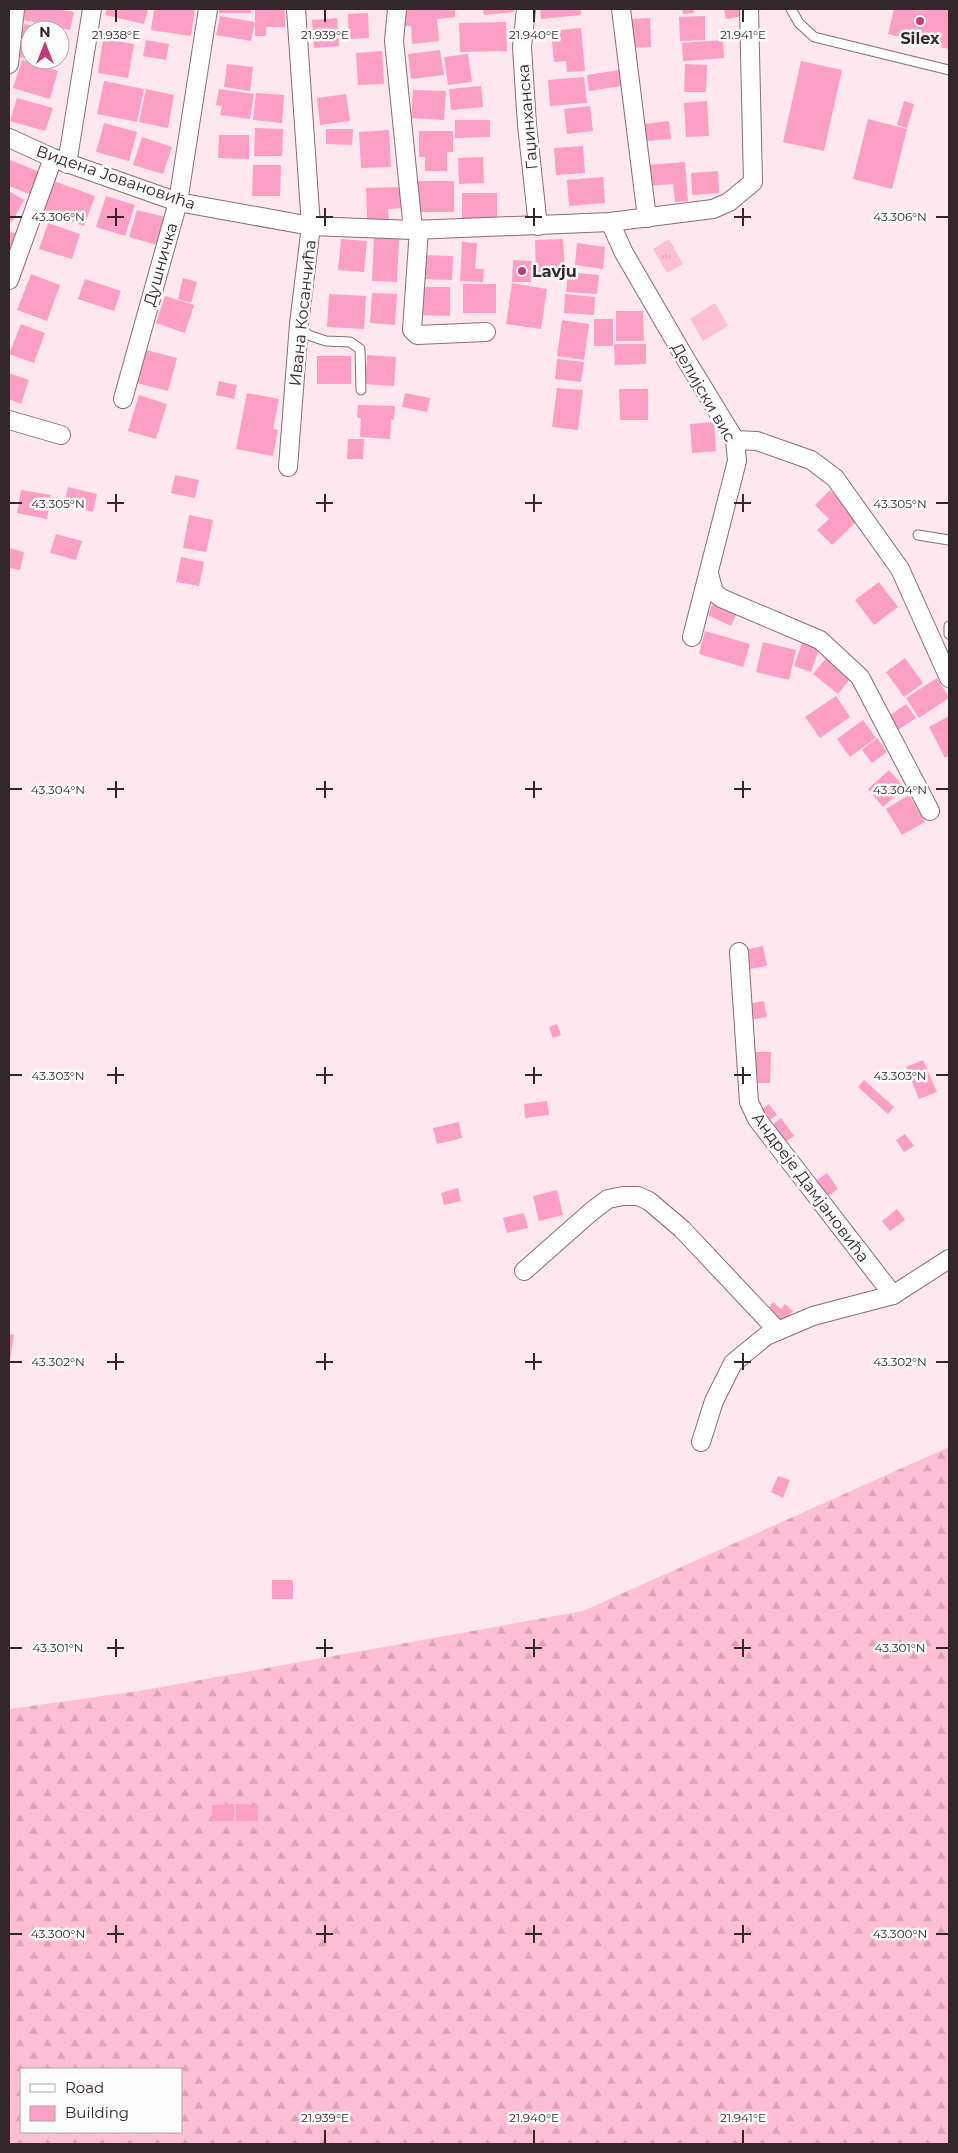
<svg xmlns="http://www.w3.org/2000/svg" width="958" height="2153" viewBox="0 0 958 2153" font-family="Montserrat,sans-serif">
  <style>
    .grass { fill: url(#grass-tufts) }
    .forest { fill: url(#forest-firs); fill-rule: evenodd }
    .pitch { fill: #febed6 }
    .building { fill: #fc9fc5 }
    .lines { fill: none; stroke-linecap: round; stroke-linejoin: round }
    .lane-casing { stroke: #8b6b77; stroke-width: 11 }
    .street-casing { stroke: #8b6b77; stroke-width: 20 }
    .lane { stroke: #fff; stroke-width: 9 }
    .street { stroke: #fff; stroke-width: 18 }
    .ticks { fill: none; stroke: #34272c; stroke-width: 2 }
    .poi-dot { fill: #c03a7c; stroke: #fbfbfb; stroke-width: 2 }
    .labels { text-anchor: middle; stroke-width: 5; stroke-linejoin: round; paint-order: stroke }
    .poi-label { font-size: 16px; font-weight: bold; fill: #34272c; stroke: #fbfbfb }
    .street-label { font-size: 16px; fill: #34272c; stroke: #fbfbfb }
    .ticks-label { font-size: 12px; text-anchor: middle; fill: #34272c; stroke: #fbfbfb; stroke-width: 5; stroke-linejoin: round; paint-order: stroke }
  </style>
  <defs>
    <pattern id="grass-tufts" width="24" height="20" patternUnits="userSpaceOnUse" patternTransform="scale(1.25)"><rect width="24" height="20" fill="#febed6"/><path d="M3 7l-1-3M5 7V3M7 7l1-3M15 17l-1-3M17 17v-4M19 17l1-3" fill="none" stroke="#daa3b8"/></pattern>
    <pattern id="forest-firs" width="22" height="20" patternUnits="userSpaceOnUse" patternTransform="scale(1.25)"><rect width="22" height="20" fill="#febed6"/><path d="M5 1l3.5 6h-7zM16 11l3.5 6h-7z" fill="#daa3b8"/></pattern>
  </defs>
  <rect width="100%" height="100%" fill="#fee7ef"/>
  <path class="grass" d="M669 239 683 264 667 273 653 249Z"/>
  <path class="forest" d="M949 1447V2144H9V1709L139 1691 583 1611ZM21 2069H181V2132H21Z"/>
  <path class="pitch" d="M715 303 728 326 703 341 690 319Z"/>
  <g class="building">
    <path d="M25 9H56L74 12 70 30 23 20Z"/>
    <path d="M107 9H148L144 24 105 15Z"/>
    <path d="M154 9H195L191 36 151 30Z"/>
    <rect x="219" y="9" width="32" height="4"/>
    <path d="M255 9H285V27H266V36H255Z"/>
    <path d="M401 9H455V17L437 19 439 41 412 44 411 26H403Z"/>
    <path d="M483 9H513L514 12 484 15Z"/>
    <path d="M540 9H581V15L541 19Z"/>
    <path d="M682 9H693L694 13 683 14Z"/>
    <path d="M724 9H742L743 16 726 19Z"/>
    <path d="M894 9H949V49L888 34Z"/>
    <path d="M368 13 369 38 349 39 348 14Z"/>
    <path d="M220 16 255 22 251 41 216 35Z"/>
    <path d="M705 16V40L680 41 679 17Z"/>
    <path d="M337 18 339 46 314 48 312 20Z"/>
    <path d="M650 18 651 47 629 48V19Z"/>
    <path d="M506 22 507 51 460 52 459 23Z"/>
    <path d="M24 24 53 29 30 30V59L18 57Z"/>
    <path d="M581 28 585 71 567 72 566 61 554 62 551 31Z"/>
    <path d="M103 39 134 44 128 78 98 73Z"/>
    <path d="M146 40 169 44 166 60 143 56Z"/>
    <path d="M723 40 724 58 683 61 682 43Z"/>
    <path d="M440 50 444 75 411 79 408 54Z"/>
    <path d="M382 51 384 84 358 85 356 53Z"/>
    <path d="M468 54 472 82 448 85 444 57Z"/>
    <path d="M22 60 58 71 50 99 13 88Z"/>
    <path d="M801 61 842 70 824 151 783 142Z"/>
    <path d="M227 64 253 67 250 91 224 87Z"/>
    <path d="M685 64 707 65 706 92H684Z"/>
    <path d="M619 70 621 86 589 91 587 75Z"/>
    <path d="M584 77 587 103 550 106 548 80Z"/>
    <path d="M104 81 144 89 137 122 97 114Z"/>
    <path d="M481 86 483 107 451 110 449 89Z"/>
    <path d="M146 89 174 95 168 128 139 122Z"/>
    <path d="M219 89 254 94 250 119 220 115 222 106 216 105Z"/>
    <path d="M413 90 446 91 444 120 411 118Z"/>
    <path d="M256 93 284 95 282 123 253 120Z"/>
    <path d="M346 94 350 121 320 125 317 98Z"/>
    <path d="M17 98 53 108 45 131 10 121Z"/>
    <path d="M707 101 709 136 686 137 684 103Z"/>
    <path d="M904 101 914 104 907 128 897 125Z"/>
    <path d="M590 106 593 131 567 134 564 109Z"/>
    <path d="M868 119 907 129 892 189 853 179Z"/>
    <path d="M455 120H490V137L455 138Z"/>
    <path d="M669 121 671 139 646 141 644 124Z"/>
    <path d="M104 123 137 132 129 161 96 152Z"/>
    <path d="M255 128 283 129 282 156H254Z"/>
    <path d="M326 129H353L352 145 326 144Z"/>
    <path d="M389 130 391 167 361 168 359 132Z"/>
    <path d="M419 131H453V152H447V171H425V157H419Z"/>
    <path d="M219 135H249V159L218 158Z"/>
    <path d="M142 137 172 147 163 174 133 165Z"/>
    <path d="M583 146 585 173 556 175 554 148Z"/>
    <path d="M483 157 484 183 459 184 458 158Z"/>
    <path d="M10 160 40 172 31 195 9 186Z"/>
    <path d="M685 162 688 201 675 202 673 184 648 186 646 165Z"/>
    <path d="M253 165H281L280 196H252Z"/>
    <path d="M718 171 719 193 692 195 691 173Z"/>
    <path d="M603 177 605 203 569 206 567 180Z"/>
    <path d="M51 180 95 196 84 226 40 210Z"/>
    <rect x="418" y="181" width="36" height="31"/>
    <path d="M402 187V208L388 209 389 220H367L366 188Z"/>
    <path d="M9 191 24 200 12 222 9 220Z"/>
    <rect x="462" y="193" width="35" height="25"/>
    <path d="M106 196 135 205 125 236 96 227Z"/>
    <path d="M137 210 165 217 157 245 129 237Z"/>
    <path d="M48 223 80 234 72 259 39 249Z"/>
    <path d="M9 231 16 234 9 249Z"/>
    <path d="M374 238 399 239 397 282 372 281Z"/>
    <path d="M341 239 367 241 364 272 338 270Z"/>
    <path d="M563 239 565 273 536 274 535 240Z"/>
    <path d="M462 242 477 243 475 269H484L483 282 460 281Z"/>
    <path d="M577 243 605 247 603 269 575 265Z"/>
    <path d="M421 255 453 256 452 280 420 279Z"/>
    <path d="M513 260 532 261 531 282H512Z"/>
    <path d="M568 272 599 275 597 294 566 292Z"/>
    <path d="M31 274 60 285 47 321 17 310Z"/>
    <path d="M183 278 197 282 191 303 178 299Z"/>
    <path d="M85 279 121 291 114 311 78 299Z"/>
    <path d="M512 283 547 289 541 329 506 324Z"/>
    <rect x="463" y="284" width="33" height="29"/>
    <path d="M420 287H450V316L419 315Z"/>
    <path d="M372 293 397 294 395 325 370 323Z"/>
    <path d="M329 294 366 296 364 329 327 327Z"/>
    <path d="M565 294 595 297 594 315 564 313Z"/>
    <path d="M165 296 194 305 185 333 156 323Z"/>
    <path d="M616 311H643L644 341H616Z"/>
    <rect x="594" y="319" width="19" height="27"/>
    <path d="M562 320 589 324 584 360 557 356Z"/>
    <path d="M21 324 45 333 34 363 9 354Z"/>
    <path d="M614 344H646V364L615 365Z"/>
    <path d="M146 350 177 358 168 391 137 383Z"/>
    <path d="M367 355 396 357 394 386 365 384Z"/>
    <rect x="317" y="356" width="34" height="28"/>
    <path d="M557 359 584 362 581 382 555 379Z"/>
    <path d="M9 373 29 380 21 404 9 399Z"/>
    <path d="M219 381 237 385 234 399 216 395Z"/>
    <path d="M557 388 583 390 578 430 552 427Z"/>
    <path d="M619 389H648V420H620Z"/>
    <path d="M247 393 279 399 273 429 278 430 273 456 236 449Z"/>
    <path d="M405 393 430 398 427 412 402 407Z"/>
    <path d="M139 395 167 404 156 439 128 431Z"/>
    <path d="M358 405 395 406 394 420 391 419 390 439 360 437 361 418H357Z"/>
    <path d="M714 422 716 451 692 453 690 424Z"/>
    <path d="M348 439H364L363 459H347Z"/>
    <path d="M175 475 199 480 195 498 171 493Z"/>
    <path d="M68 487 97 494 93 512 64 504Z"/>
    <path d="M21 490 51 495 47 519 17 513Z"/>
    <path d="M830 490 859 519 832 545 817 530 829 519 815 505Z"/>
    <path d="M189 515 213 520 206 552 183 548Z"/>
    <path d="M56 534 82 541 76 560 50 553Z"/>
    <path d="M9 548 24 552 20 570 9 568Z"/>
    <path d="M181 557 204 562 199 586 176 582Z"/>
    <path d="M879 582 898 607 874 625 855 600Z"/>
    <path d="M714 601 738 611 731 626 708 615Z"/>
    <path d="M705 631 750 644 743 667 699 654Z"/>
    <path d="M804 637 821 643 811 672 794 666Z"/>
    <path d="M763 642 796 650 789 680 756 672Z"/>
    <path d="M828 656 853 675 838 694 813 674Z"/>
    <path d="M905 658 923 683 904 697 886 672Z"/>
    <path d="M937 678 949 698 919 718 906 698Z"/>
    <path d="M836 696 850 717 820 738 805 717Z"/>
    <path d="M906 704 916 718 898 730 889 716Z"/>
    <path d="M949 716V755L945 758 929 727Z"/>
    <path d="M863 720 876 738 850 757 837 739Z"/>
    <path d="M877 738 887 752 872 763 862 750Z"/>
    <path d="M889 770 905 788 883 807 868 789Z"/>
    <path d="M909 795 925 822 902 835 886 809Z"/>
    <path d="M763 946 767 966 744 970 740 951Z"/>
    <path d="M764 1001 767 1017 750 1020 747 1004Z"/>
    <path d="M557 1024 561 1035 553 1038 549 1027Z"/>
    <path d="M750 1052H771L770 1083H750Z"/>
    <path d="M923 1060 937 1092 919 1099 906 1067Z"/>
    <path d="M864 1080 894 1107 888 1114 858 1087Z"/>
    <path d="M547 1101 549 1115 525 1118 524 1104Z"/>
    <path d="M769 1104 777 1115 765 1123 757 1112Z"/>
    <path d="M781 1118 794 1136 781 1145 768 1128Z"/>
    <path d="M459 1122 462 1138 437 1144 433 1128Z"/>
    <path d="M905 1134 914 1146 904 1152 896 1140Z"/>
    <path d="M827 1173 838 1189 825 1198 814 1182Z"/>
    <path d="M458 1188 461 1201 444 1205 441 1193Z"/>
    <path d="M557 1190 563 1215 539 1221 533 1196Z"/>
    <path d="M897 1209 905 1220 890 1231 882 1221Z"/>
    <path d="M524 1213 528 1228 507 1233 503 1218Z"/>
    <path d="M773 1302 781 1309 785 1304 793 1311 782 1323 767 1310Z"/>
    <path d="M9 1334 14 1335 10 1360H9Z"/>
    <path d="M778 1476 790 1480 783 1498 771 1492Z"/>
    <rect x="272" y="1580" width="21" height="19"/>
    <path d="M234 1804V1821H212V1805Z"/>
    <path d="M236 1804 258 1805V1821H236Z"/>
  </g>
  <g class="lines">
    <defs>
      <g id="lane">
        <path d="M791 9 799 23 814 37 949 70"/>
        <path d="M301 327 308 335 326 341 350 342 360 349 361 390"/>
        <path d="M918 535 949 540"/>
        <path d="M949 626V634"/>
      </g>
      <g id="street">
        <path d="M397 9 394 41 413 230"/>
        <path d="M526 9 522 47 527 125 538 226"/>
        <path d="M621 9 647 218"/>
        <path d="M9 64 15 9"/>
        <path d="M9 138 53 158 178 202 311 226 413 230 610 222 713 209 729 202 753 182 749 9"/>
        <path d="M67 164 92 9"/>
        <path d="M610 222 624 253 685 358 735 440 737 461 692 637"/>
        <path d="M419 229 412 330 417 335 486 332"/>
        <path d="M9 280 53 158"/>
        <path d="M123 399 178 202 208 9"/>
        <path d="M9 420 61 435"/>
        <path d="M735 440 757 441 811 460 835 478 900 569 949 678"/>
        <path d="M288 467 299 324 311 226 296 9"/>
        <path d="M709 574 714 592 721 598 820 640 860 677 930 811"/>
        <path d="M739 952 749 1102 757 1119 893 1295"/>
        <path d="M524 1271 592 1211 608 1199 623 1196H638L649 1201 682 1229 778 1331"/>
        <path d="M701 1442 714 1401 733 1363 766 1336 813 1316 893 1295 949 1259"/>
      </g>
    </defs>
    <use href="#lane" class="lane-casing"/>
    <use href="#street" class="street-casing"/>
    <use href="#lane" class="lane"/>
    <use href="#street" class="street"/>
  </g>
  <path class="ticks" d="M116 10V22M325 10V22M534 10V22M743 10V22M116 208V226M325 208V226M534 208V226M743 208V226M10 217H22M107 217H124M316 217H333M525 217H542M734 217H751M936 217H948M116 494V512M325 494V512M534 494V512M743 494V512M10 503H22M107 503H124M316 503H333M525 503H542M734 503H751M936 503H948M116 781V798M325 781V798M534 781V798M743 781V798M10 789H22M107 789H124M316 789H333M525 789H542M734 789H751M936 789H948M116 1067V1084M325 1067V1084M534 1067V1084M743 1067V1084M10 1075H22M107 1075H124M316 1075H333M525 1075H542M734 1075H751M936 1075H948M116 1353V1370M325 1353V1370M534 1353V1370M743 1353V1370M10 1362H22M107 1362H124M316 1362H333M525 1362H542M734 1362H751M936 1362H948M116 1639V1657M325 1639V1657M534 1639V1657M743 1639V1657M10 1648H22M107 1648H124M316 1648H333M525 1648H542M734 1648H751M936 1648H948M116 1925V1943M325 1925V1943M534 1925V1943M743 1925V1943M10 1934H22M107 1934H124M316 1934H333M525 1934H542M734 1934H751M936 1934H948M325 2130V2143M534 2130V2143M743 2130V2143"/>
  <g class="poi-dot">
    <circle cx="920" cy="21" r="5"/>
    <circle cx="522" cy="271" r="5"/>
  </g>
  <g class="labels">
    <g class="poi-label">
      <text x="920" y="44">Silex</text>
      <text x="532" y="277" text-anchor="start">Lavju</text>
    </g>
    <g class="street-label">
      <text transform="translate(527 117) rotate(-95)" y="6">Гаџинханска</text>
      <text transform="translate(116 177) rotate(19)" y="6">Видена Јовановића</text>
      <text transform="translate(160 264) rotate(-74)" y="6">Душничка</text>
      <text transform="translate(302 313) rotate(-84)" y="6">Ивана Косанчића</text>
      <text transform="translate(704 392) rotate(60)" y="6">Делијски вис</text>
      <text transform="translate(811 1187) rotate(53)" y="6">Андреје Дамјановића</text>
    </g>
  </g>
  <g class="ticks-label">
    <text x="116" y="39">21.938°E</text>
    <text x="325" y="39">21.939°E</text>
    <text x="534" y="39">21.940°E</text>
    <text x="743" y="39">21.941°E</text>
    <text x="58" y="221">43.306°N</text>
    <text x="900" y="221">43.306°N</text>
    <text x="58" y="508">43.305°N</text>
    <text x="900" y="508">43.305°N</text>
    <text x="58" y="794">43.304°N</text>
    <text x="900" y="794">43.304°N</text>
    <text x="58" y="1080">43.303°N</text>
    <text x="900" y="1080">43.303°N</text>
    <text x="58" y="1366">43.302°N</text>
    <text x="900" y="1366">43.302°N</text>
    <text x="58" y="1652">43.301°N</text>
    <text x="900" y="1652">43.301°N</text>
    <text x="58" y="1938">43.300°N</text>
    <text x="900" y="1938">43.300°N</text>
    <text x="325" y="2122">21.939°E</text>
    <text x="534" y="2122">21.940°E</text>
    <text x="743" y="2122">21.941°E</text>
  </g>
  <rect width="958" height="2153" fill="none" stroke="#34272c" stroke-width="20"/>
  <rect x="20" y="2068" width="162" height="65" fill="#fbfbfb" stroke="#aba6a8"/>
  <rect x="30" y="2084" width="25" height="8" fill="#ffffff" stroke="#aba6a8"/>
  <text x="65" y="2093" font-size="15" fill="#34272c">Road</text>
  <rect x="30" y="2106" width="25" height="15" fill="#fc9fc5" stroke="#aba6a8"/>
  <text x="65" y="2118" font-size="15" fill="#34272c">Building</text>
  <g transform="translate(45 45)"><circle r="24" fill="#fbfbfb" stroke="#aba6a8"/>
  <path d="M0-4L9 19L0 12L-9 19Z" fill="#c03a7c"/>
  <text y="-8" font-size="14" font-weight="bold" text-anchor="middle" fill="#34272c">N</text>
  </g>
</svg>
